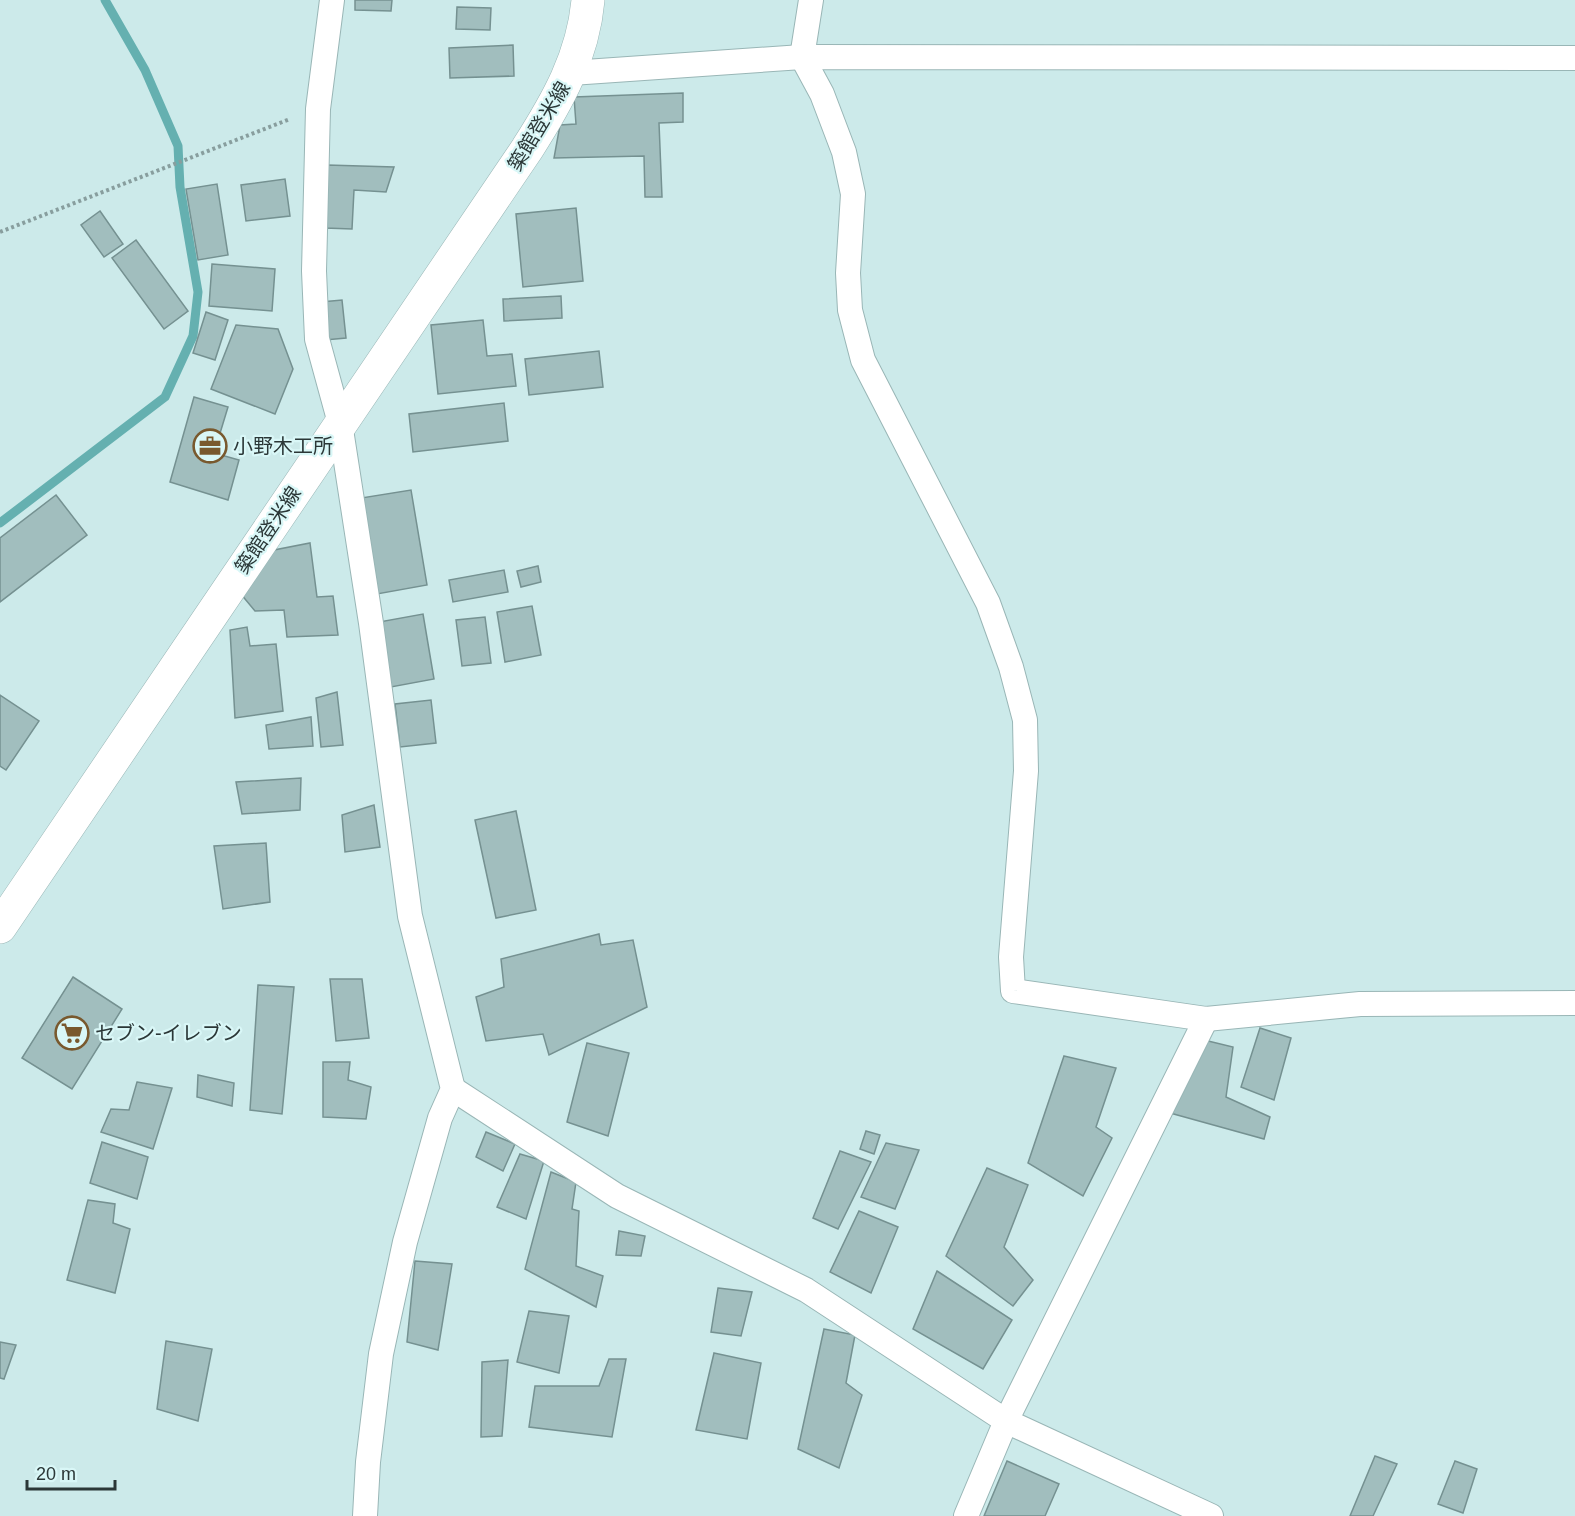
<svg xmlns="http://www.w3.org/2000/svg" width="1575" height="1516" viewBox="0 0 1575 1516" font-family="Arial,'Noto Sans JP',sans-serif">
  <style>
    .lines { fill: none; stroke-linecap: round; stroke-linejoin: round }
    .stream { stroke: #65b0b0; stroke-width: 9 }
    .building { fill: #a1bebe; stroke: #759191; stroke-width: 1.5 }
    .minor-casing { stroke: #99b6b6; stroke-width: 26 }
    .primary-casing { stroke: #99b6b6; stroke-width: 34 }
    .path { stroke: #889e9e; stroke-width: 4; stroke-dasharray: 3 3; stroke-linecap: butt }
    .minor { stroke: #fff; stroke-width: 24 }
    .primary { stroke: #fff; stroke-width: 33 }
    .labels { text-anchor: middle; stroke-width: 4.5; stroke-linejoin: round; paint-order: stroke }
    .street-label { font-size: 20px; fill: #2b3737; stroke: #d9f7f7 }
    .poi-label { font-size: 20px; fill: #2b3737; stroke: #d9f7f7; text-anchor: start }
  </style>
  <rect width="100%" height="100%" fill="#cceaea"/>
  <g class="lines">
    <path class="stream" d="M0 523 165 397 193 336 198 292 180 187 178 146 145 70 105 0"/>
  </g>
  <g class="building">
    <path d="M355 0H392L391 11 355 10Z"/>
    <path d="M457 7 491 8 490 30 456 29Z"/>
    <path d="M513 45 514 76 450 78 449 48Z"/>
    <path d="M683 93V122L659 123 662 197H645L644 156 554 158 560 125 576 124 574 97Z"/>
    <path d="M327 165 394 167 386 192 354 190 352 229 325 228Z"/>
    <path d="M285 179 290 216 246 221 241 185Z"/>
    <path d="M217 184 228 255 198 260 186 189Z"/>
    <path d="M576 208 583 281 523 287 516 214Z"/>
    <path d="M100 211 123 244 104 257 81 225Z"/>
    <path d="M136 240 188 311 164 329 112 258Z"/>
    <path d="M212 264 275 269 272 311 209 306Z"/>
    <path d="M561 296 562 318 504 321 503 299Z"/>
    <path d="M342 300 346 338 325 340 321 302Z"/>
    <path d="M206 312 228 320 215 360 193 353Z"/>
    <path d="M483 320 487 356 512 354 516 386 438 394 431 325Z"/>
    <path d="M236 325 278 329 293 369 275 414 211 389Z"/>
    <path d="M599 351 603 387 529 395 525 359Z"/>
    <path d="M194 397 228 407 214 453 239 460 228 500 170 482Z"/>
    <path d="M504 403 508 441 413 452 409 414Z"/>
    <path d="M411 490 427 585 377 594 361 498Z"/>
    <path d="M56 495 87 535 0 602V538Z"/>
    <path d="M310 543 317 597 333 596 338 635 287 637 284 610 255 611 240 593 269 551Z"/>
    <path d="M538 566 541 582 521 587 517 571Z"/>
    <path d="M504 570 508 592 453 602 449 580Z"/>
    <path d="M532 606 541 655 505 662 497 612Z"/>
    <path d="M423 614 434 679 391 687 379 622Z"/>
    <path d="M485 617 491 663 462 666 456 620Z"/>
    <path d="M247 627 250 646 276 644 283 711 235 718 230 630Z"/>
    <path d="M337 692 343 745 321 747 316 698Z"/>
    <path d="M0 695 39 721 6 770 0 766Z"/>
    <path d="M431 700 436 743 400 747 395 704Z"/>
    <path d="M311 717 313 746 269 749 266 725Z"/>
    <path d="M301 778 300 810 242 814 236 782Z"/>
    <path d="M374 805 380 847 345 852 342 815Z"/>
    <path d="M516 811 536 910 496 918 475 820Z"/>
    <path d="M266 843 270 902 223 909 214 846Z"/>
    <path d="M599 934 601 945 633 940 647 1007 549 1055 543 1034 486 1041 476 997 504 987 501 959Z"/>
    <path d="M73 977 122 1009 72 1089 22 1058Z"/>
    <path d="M330 979H362L369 1038 336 1041Z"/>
    <path d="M258 985 294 987 282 1114 250 1110Z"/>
    <path d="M1260 1028 1291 1038 1274 1100 1241 1087Z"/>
    <path d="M1204 1040 1233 1047 1226 1097 1270 1117 1264 1139 1170 1113Z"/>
    <path d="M587 1043 629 1053 608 1136 567 1122Z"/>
    <path d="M1064 1056 1116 1068 1096 1127 1112 1138 1083 1196 1028 1163Z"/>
    <path d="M323 1062H350L348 1080 371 1087 366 1119 323 1117Z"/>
    <path d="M198 1075 234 1083 232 1106 197 1097Z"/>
    <path d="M137 1082 172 1088 153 1149 101 1132 111 1109 129 1110Z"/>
    <path d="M866 1131 880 1135 874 1154 860 1149Z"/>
    <path d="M486 1132 515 1144 503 1171 476 1157Z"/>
    <path d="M102 1142 148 1157 137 1199 90 1183Z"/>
    <path d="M886 1143 919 1150 895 1209 861 1197Z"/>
    <path d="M840 1151 871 1162 838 1229 813 1218Z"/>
    <path d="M520 1154 544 1161 526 1219 497 1207Z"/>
    <path d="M987 1168 1028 1185 1004 1247 1033 1280 1013 1306 946 1256Z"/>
    <path d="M551 1172 576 1182 572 1209 579 1211 576 1266 603 1276 596 1307 525 1269Z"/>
    <path d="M88 1200 115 1204 113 1223 130 1229 115 1293 67 1280Z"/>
    <path d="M859 1211 898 1227 871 1293 830 1272Z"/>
    <path d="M619 1231 645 1236 641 1256 616 1255Z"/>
    <path d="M415 1261 452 1264 438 1350 407 1342Z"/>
    <path d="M937 1271 1012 1320 983 1369 913 1329Z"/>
    <path d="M718 1288 752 1292 741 1336 711 1332Z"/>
    <path d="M529 1311 569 1316 559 1373 517 1362Z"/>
    <path d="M824 1329 855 1335 846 1383 862 1395 839 1468 798 1449Z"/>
    <path d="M166 1341 212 1349 198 1421 157 1409Z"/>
    <path d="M0 1342 16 1345 4 1379 0 1378Z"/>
    <path d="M714 1353 761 1363 747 1439 696 1430Z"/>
    <path d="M609 1359H626L612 1437 529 1427 535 1386H599Z"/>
    <path d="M508 1360 502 1436 481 1437 482 1362Z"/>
    <path d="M1375 1456 1397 1464 1373 1516H1350Z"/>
    <path d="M1007 1461 1059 1484 1045 1516H984Z"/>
    <path d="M1455 1461 1477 1469 1463 1513 1438 1504Z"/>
  </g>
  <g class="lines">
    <defs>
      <g id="minor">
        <path d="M332 0 318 109 314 271 317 339 340 423 371 623 410 916 453 1089 440 1118 405 1242 381 1354 368 1462 365 1516"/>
        <path d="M811 0 802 57 822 94 844 152 853 194 848 273 850 310 863 360 988 603 1011 667 1025 720 1026 771 1011 957 1013 991 1206 1019 1360 1004 1575 1003"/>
        <path d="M571 73 802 57 1575 58"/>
        <path d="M453 1089 617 1196 806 1290 1006 1421 1211 1516"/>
        <path d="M966 1516 1006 1421 1206 1019"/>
      </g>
      <path id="primary" d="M0 927 527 149C557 102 583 57 588 0"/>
    </defs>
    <use href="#minor" class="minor-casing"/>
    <use href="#primary" class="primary-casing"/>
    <path class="path" d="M0 232 290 119"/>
    <use href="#minor" class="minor"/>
    <use href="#primary" class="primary"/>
  </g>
  <defs>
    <symbol id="office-ring" viewBox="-11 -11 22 22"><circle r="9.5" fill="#d9f7f7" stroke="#79592e" stroke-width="1.5"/><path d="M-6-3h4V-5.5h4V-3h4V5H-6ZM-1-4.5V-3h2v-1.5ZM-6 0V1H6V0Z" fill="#79592e"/></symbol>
    <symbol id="supermarket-ring" viewBox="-11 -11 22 22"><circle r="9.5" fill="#d9f7f7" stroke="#79592e" stroke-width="1.5"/><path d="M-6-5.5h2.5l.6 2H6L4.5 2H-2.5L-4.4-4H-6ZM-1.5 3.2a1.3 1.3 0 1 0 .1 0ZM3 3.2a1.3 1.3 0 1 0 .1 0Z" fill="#79592e"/></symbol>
  </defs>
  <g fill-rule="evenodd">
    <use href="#office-ring" x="191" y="427" width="38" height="38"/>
    <use href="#supermarket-ring" x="53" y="1014" width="38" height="38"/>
  </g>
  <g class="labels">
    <g class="street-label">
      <text transform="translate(539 126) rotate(-59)" y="7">築館登米線</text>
      <text transform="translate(268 530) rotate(-56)" y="7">築館登米線</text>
    </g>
    <g class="poi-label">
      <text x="233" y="453">小野木工所</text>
      <text x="95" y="1040">セブン-イレブン</text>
    </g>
  </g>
  <path d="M27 1480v9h88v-9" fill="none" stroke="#2b3737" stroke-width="3"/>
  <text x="36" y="1480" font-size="18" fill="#2b3737" stroke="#d9f7f7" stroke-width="4.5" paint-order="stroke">20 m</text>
</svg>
